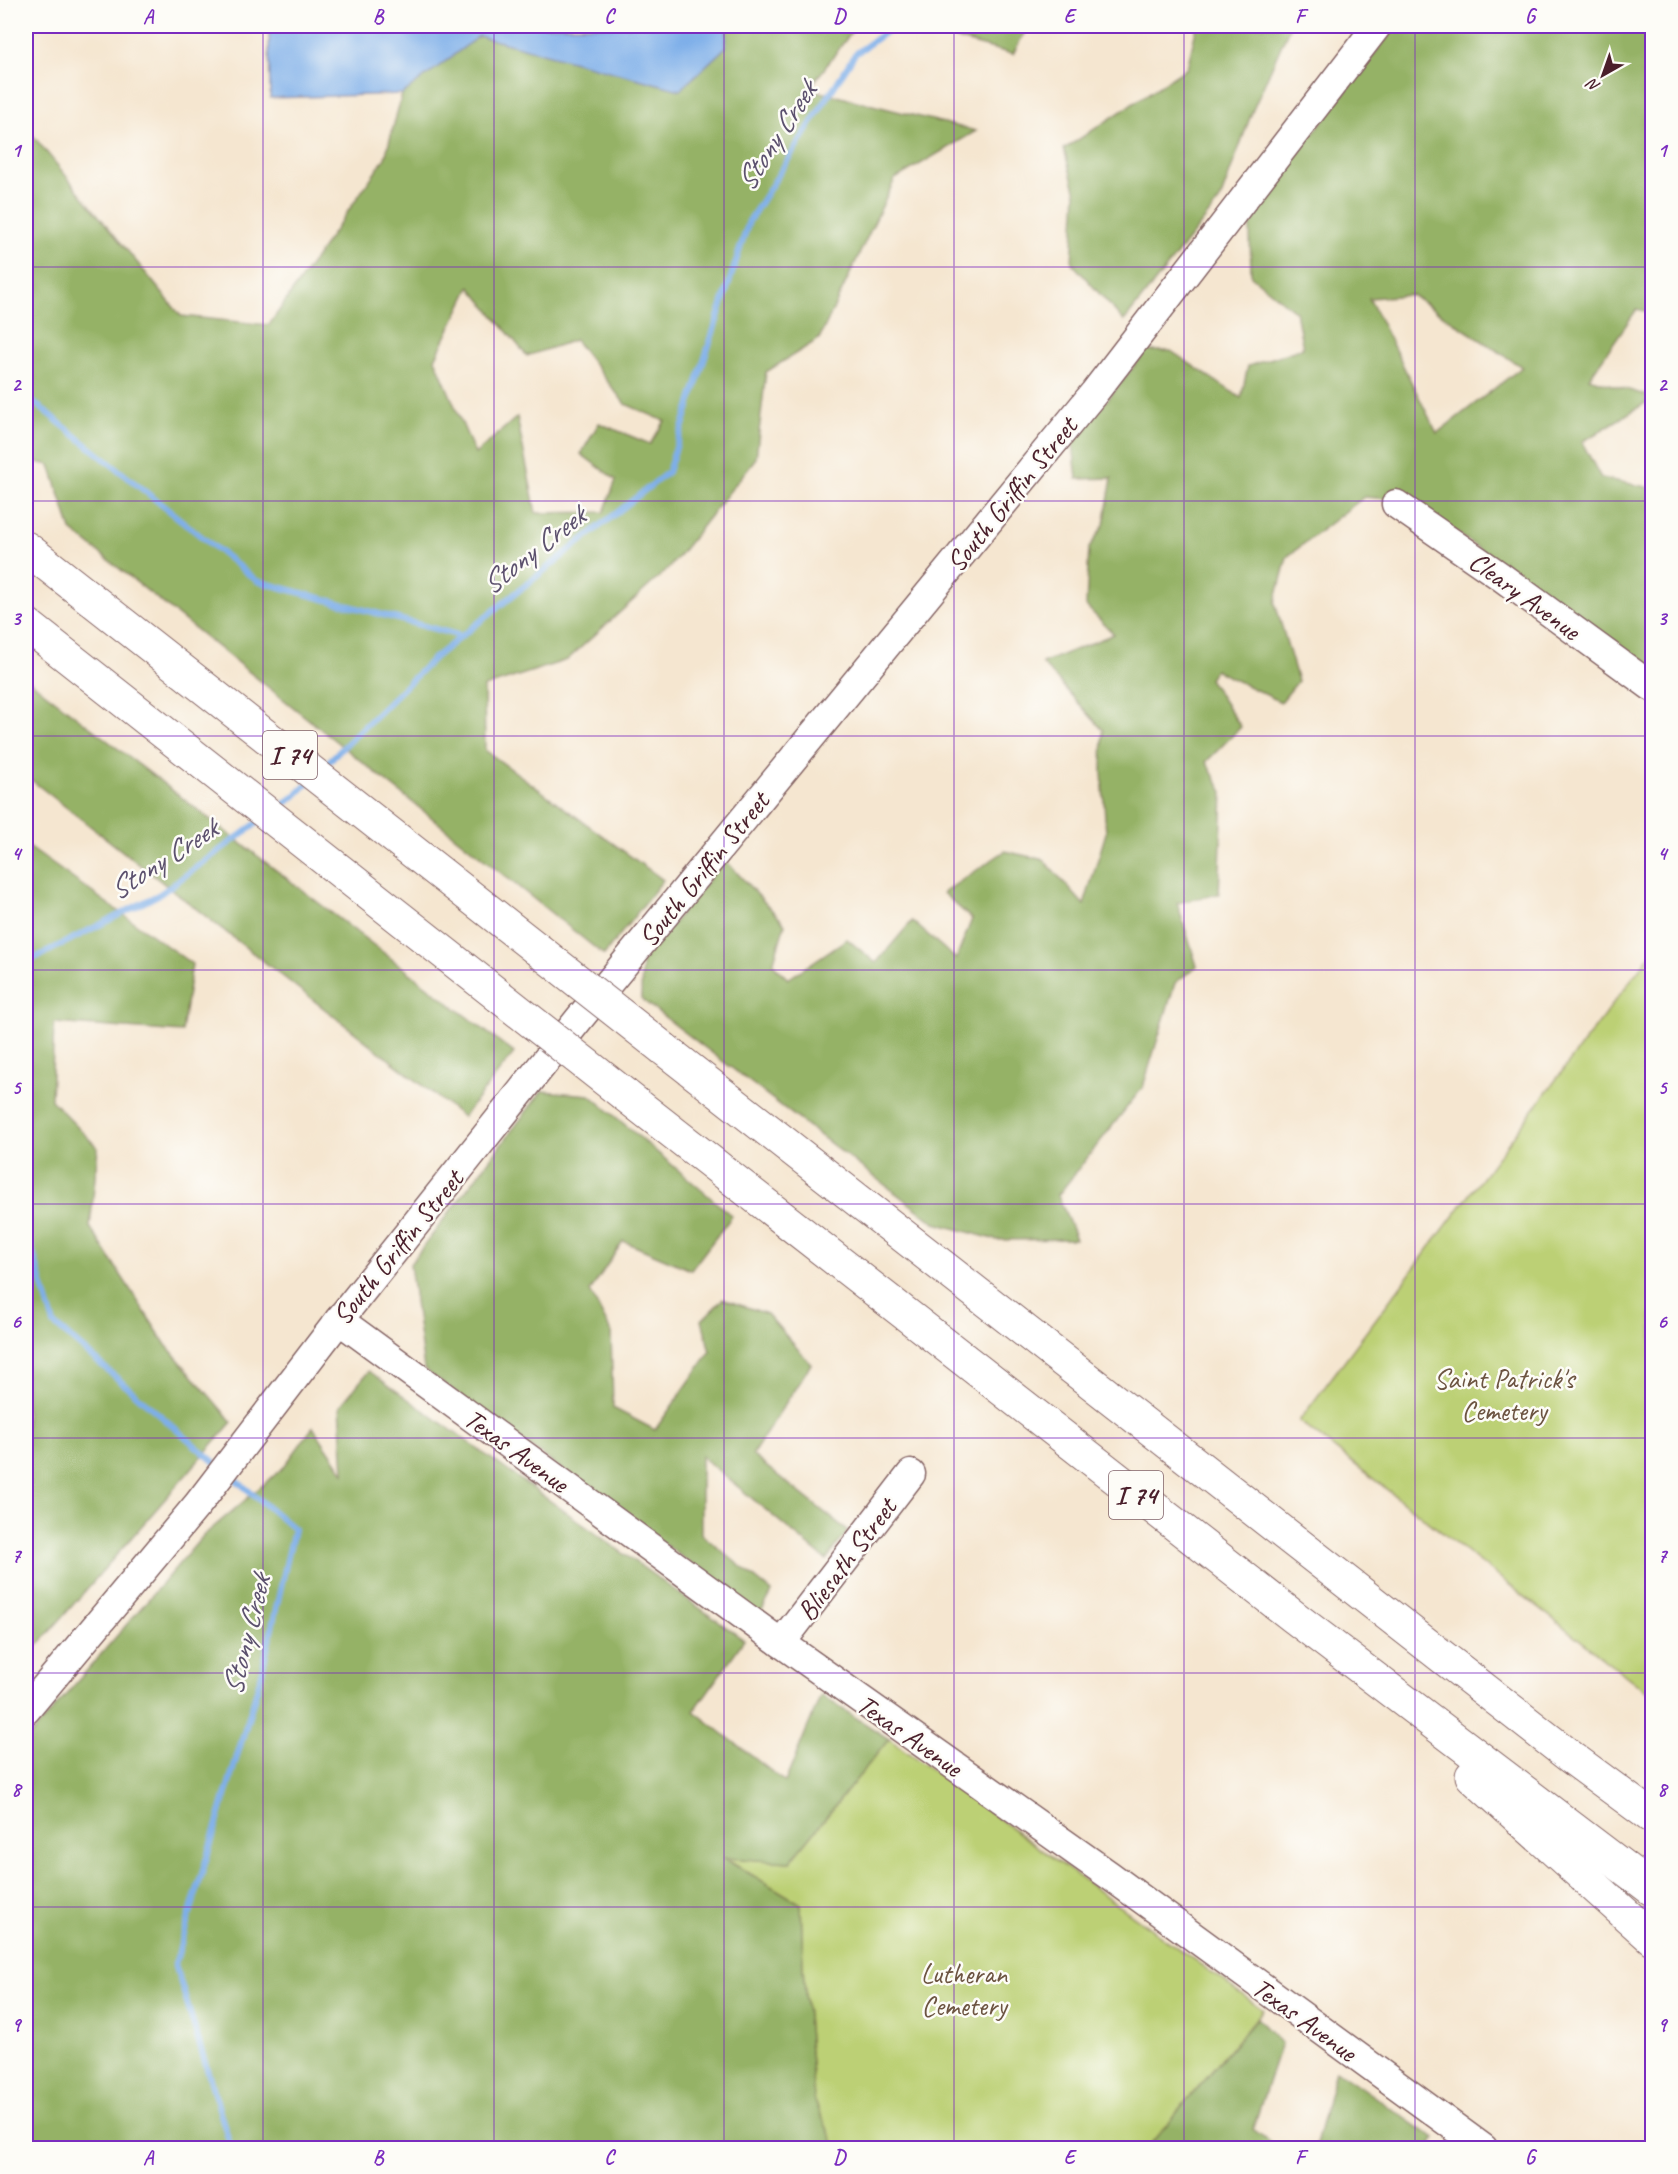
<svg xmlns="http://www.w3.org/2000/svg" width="1678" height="2174" viewBox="0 0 1678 2174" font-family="Caveat,sans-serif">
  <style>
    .green { fill: #bcd074; stroke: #837850; stroke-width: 1.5 }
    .forest { fill: #95b266; stroke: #706848; stroke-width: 1.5; fill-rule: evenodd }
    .water { fill: #7eafe9; stroke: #64678a; stroke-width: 1.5 }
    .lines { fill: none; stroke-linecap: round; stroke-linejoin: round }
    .stream { stroke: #7eafe9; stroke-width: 6 }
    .minor-casing { stroke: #866565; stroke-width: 31 }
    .highway-casing { stroke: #866565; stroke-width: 35 }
    .minor { stroke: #fff; stroke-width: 28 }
    .highway { stroke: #fff; stroke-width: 33 }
    .highway-bridge-casing { stroke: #866565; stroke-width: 35; stroke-linecap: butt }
    .highway-bridge { stroke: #fff; stroke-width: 33 }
    .grid { fill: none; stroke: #7b2cbf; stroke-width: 1.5; stroke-opacity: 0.55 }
    .labels { text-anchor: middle; stroke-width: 5; stroke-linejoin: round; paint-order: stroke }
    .shield { fill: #fdfcf7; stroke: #806168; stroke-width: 1.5 }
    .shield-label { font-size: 27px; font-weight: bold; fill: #4a1f2b }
    .street-label { font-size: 28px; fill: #4a1f2b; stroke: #fdfcf7 }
    .park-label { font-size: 28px; fill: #6c5441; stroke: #fdfcf7 }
    .water-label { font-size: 30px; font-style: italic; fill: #5c516e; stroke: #fdfcf7 }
    .neatline { fill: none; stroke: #7b2cbf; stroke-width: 2 }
    .grid-label { font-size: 20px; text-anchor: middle; font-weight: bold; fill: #7b2cbf }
  </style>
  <rect width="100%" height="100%" fill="#fdfcf7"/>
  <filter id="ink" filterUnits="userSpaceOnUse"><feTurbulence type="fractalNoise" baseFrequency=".0167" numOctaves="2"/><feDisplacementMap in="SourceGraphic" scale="12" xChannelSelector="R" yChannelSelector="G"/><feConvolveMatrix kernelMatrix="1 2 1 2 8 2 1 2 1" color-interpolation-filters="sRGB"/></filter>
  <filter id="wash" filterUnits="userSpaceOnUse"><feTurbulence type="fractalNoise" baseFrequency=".008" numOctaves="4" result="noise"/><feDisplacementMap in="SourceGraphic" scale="24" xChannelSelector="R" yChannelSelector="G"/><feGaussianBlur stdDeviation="1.35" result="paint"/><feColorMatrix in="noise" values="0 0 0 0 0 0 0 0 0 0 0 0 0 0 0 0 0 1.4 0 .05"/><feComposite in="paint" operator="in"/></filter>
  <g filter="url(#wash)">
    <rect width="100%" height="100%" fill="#f5e6d0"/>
    <g class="green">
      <path d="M1652 952V1696L1299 1421Z"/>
      <path d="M889 1739 1263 2010 1147 2148H836L814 2100 803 1969 801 1904 722 1857 790 1862Z"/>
    </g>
    <g class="forest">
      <path d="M727 26H856L809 89 976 131 895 179 819 339 766 372 756 458 670 567 567 660 484 687 485 750 663 880 604 955 71 530 50 465 26 460V127L181 316 269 325 385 158 402 94 479 36 680 90 726 47ZM470 287 527 356 575 340 625 404 665 421 650 444 599 423 581 454 616 480 604 512 536 513 517 417 475 454 435 359Z"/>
      <path d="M908 26H1028L1013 54Z"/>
      <path d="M1197 26H1290L1252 112 1220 200 1124 321 1072 263 1076 193 1064 149 1187 68Z"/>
      <path d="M1396 26H1652V313L1637 309 1589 378 1652 397V399L1582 442 1601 478 1652 488V674L1413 501 1364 497 1287 557 1275 603 1298 681 1281 702 1215 670 1209 679 1241 727 1206 762 1223 792 1219 894 1177 903 1197 966 1175 983 1143 1087 1058 1195 1076 1239 997 1240 935 1223 641 999 642 961 725 860 785 924 773 964 788 979 847 939 876 963 912 921 956 959 972 919 943 893 1005 851 1044 860 1084 905 1106 833 1102 772 1103 730 1042 663 1114 634 1086 606 1089 548 1104 525 1112 478 1077 479 1073 443 1146 351H1171L1241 398 1248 366 1303 348 1296 312 1251 276 1250 227 1278 179ZM1412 295 1522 367 1437 433 1369 298Z"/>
      <path d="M26 678 514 1053 463 1117 26 776Z"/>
      <path d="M26 845 192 964 182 1032 54 1023 51 1100 98 1148 90 1227 166 1345 232 1422 26 1659Z"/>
      <path d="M542 1091 590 1095 732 1216 691 1270 623 1241 590 1291 611 1332 613 1408 655 1430 710 1352 702 1320 723 1299 767 1314 811 1364 752 1455 848 1531 826 1560 701 1456V1534L772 1592 760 1614 424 1369 410 1264Z"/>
      <path d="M369 1371 744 1640 694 1711 785 1782 821 1695 889 1739 790 1862 723 1858 801 1904 803 1969 814 2099 836 2148H26V1741L203 1536 283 1468 313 1427 344 1473 340 1406Z"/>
      <path d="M1257 2018 1281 2043 1253 2129 1278 2148H1147Z"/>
      <path d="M1336 2070 1435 2139 1427 2148H1315Z"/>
    </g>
    <path class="water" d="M269 26H727L726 47 680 90 479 36 402 94 270 98Z"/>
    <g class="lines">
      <g class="stream">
        <path d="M26 396 257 581 461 636"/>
        <path d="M321 769 434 658 668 472 749 221 855 54 894 26"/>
        <path d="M277 809 295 796 308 783"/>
        <path d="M26 970 31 960 160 894 261 820"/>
        <path d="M26 1229 54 1324 219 1466"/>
        <path d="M229 1474 294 1529 261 1676 175 1964 231 2148"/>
      </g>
    </g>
  </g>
  <g filter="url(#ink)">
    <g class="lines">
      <defs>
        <g id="minor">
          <path d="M1396 504 1500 576 1652 687"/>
          <path d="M339 1320 781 1643 1109 1875 1483 2148"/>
          <path d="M781 1643 911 1474"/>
          <path d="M26 1710 198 1504 339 1320 579 1019 1094 393 1377 26"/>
        </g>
        <g id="highway">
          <path d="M26 548 537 949"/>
          <path d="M26 624 499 996"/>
          <path d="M664 1049 1572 1758 1652 1817"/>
          <path d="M625 1095 1294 1617 1652 1889"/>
          <path d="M1472 1776 1652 1938"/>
        </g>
      </defs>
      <use href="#minor" class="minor-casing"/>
      <use href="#highway" class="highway-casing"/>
      <use href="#minor" class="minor"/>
      <use href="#highway" class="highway"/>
      <defs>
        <g id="highway-bridge">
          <path d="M537 949 664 1049"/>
          <path d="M499 996 625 1095"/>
        </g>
      </defs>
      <use href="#highway-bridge" class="highway-bridge-casing"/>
      <use href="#highway-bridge" class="highway-bridge"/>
    </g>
  </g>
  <path class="grid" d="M263 26V2148M494 26V2148M724 26V2148M954 26V2148M1184 26V2148M1415 26V2148M26 267H1652M26 501H1652M26 736H1652M26 970H1652M26 1204H1652M26 1438H1652M26 1673H1652M26 1907H1652"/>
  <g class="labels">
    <g class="shield">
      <rect x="263" y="731" width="54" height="48" rx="4.5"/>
      <rect x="1109" y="1471" width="54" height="48" rx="4.5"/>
    </g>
    <g class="shield-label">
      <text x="290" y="764">I 74</text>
      <text x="1136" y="1504">I 74</text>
    </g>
    <g class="street-label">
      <text transform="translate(1011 494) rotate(-51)" y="10">South Griffin Street</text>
      <text transform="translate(1525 595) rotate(36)" y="10">Cleary Avenue</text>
      <text transform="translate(703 869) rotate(-51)" y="10">South Griffin Street</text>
      <text transform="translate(397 1247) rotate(-51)" y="10">South Griffin Street</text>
      <text transform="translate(517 1450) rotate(36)" y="10">Texas Avenue</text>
      <text transform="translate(846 1559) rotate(-53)" y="10">Bliesath Street</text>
      <text transform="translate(910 1735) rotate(35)" y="10">Texas Avenue</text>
      <text transform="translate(1305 2019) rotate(36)" y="10">Texas Avenue</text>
    </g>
    <g class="park-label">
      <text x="1504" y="1388">Saint Patrick's<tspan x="1504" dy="32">Cemetery</tspan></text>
      <text x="964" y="1983">Lutheran<tspan x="964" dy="32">Cemetery</tspan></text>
    </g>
    <g class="water-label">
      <text transform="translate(776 136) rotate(-57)" y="10">Stony Creek</text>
      <text transform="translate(533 550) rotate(-38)" y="10">Stony Creek</text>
      <text transform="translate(163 859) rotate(-33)" y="10">Stony Creek</text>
      <text transform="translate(246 1635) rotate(-76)" y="10">Stony Creek</text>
    </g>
  </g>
  <rect width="1678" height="2174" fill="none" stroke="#fdfcf7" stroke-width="66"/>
  <g transform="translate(1603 75) rotate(220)" stroke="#fdfcf7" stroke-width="4.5" paint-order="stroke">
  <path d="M0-4.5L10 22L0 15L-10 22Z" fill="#4a1f2b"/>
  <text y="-9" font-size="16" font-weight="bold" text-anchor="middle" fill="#4a1f2b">N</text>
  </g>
  <rect x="33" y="33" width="1612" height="2108" class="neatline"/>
  <g class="grid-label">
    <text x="148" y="23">A</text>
    <text x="378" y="23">B</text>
    <text x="609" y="23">C</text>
    <text x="839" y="23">D</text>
    <text x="1069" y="23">E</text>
    <text x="1300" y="23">F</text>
    <text x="1530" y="23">G</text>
    <text x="16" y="157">1</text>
    <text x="1662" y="157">1</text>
    <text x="16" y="391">2</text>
    <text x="1662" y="391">2</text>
    <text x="16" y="625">3</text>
    <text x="1662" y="625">3</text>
    <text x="16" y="860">4</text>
    <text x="1662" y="860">4</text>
    <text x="16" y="1094">5</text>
    <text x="1662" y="1094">5</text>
    <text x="16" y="1328">6</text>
    <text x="1662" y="1328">6</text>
    <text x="16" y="1562">7</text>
    <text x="1662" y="1562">7</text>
    <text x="16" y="1796">8</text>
    <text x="1662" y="1796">8</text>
    <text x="16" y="2031">9</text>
    <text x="1662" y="2031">9</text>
    <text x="148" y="2164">A</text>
    <text x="378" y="2164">B</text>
    <text x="609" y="2164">C</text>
    <text x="839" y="2164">D</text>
    <text x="1069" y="2164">E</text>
    <text x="1300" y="2164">F</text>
    <text x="1530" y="2164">G</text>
  </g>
</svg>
